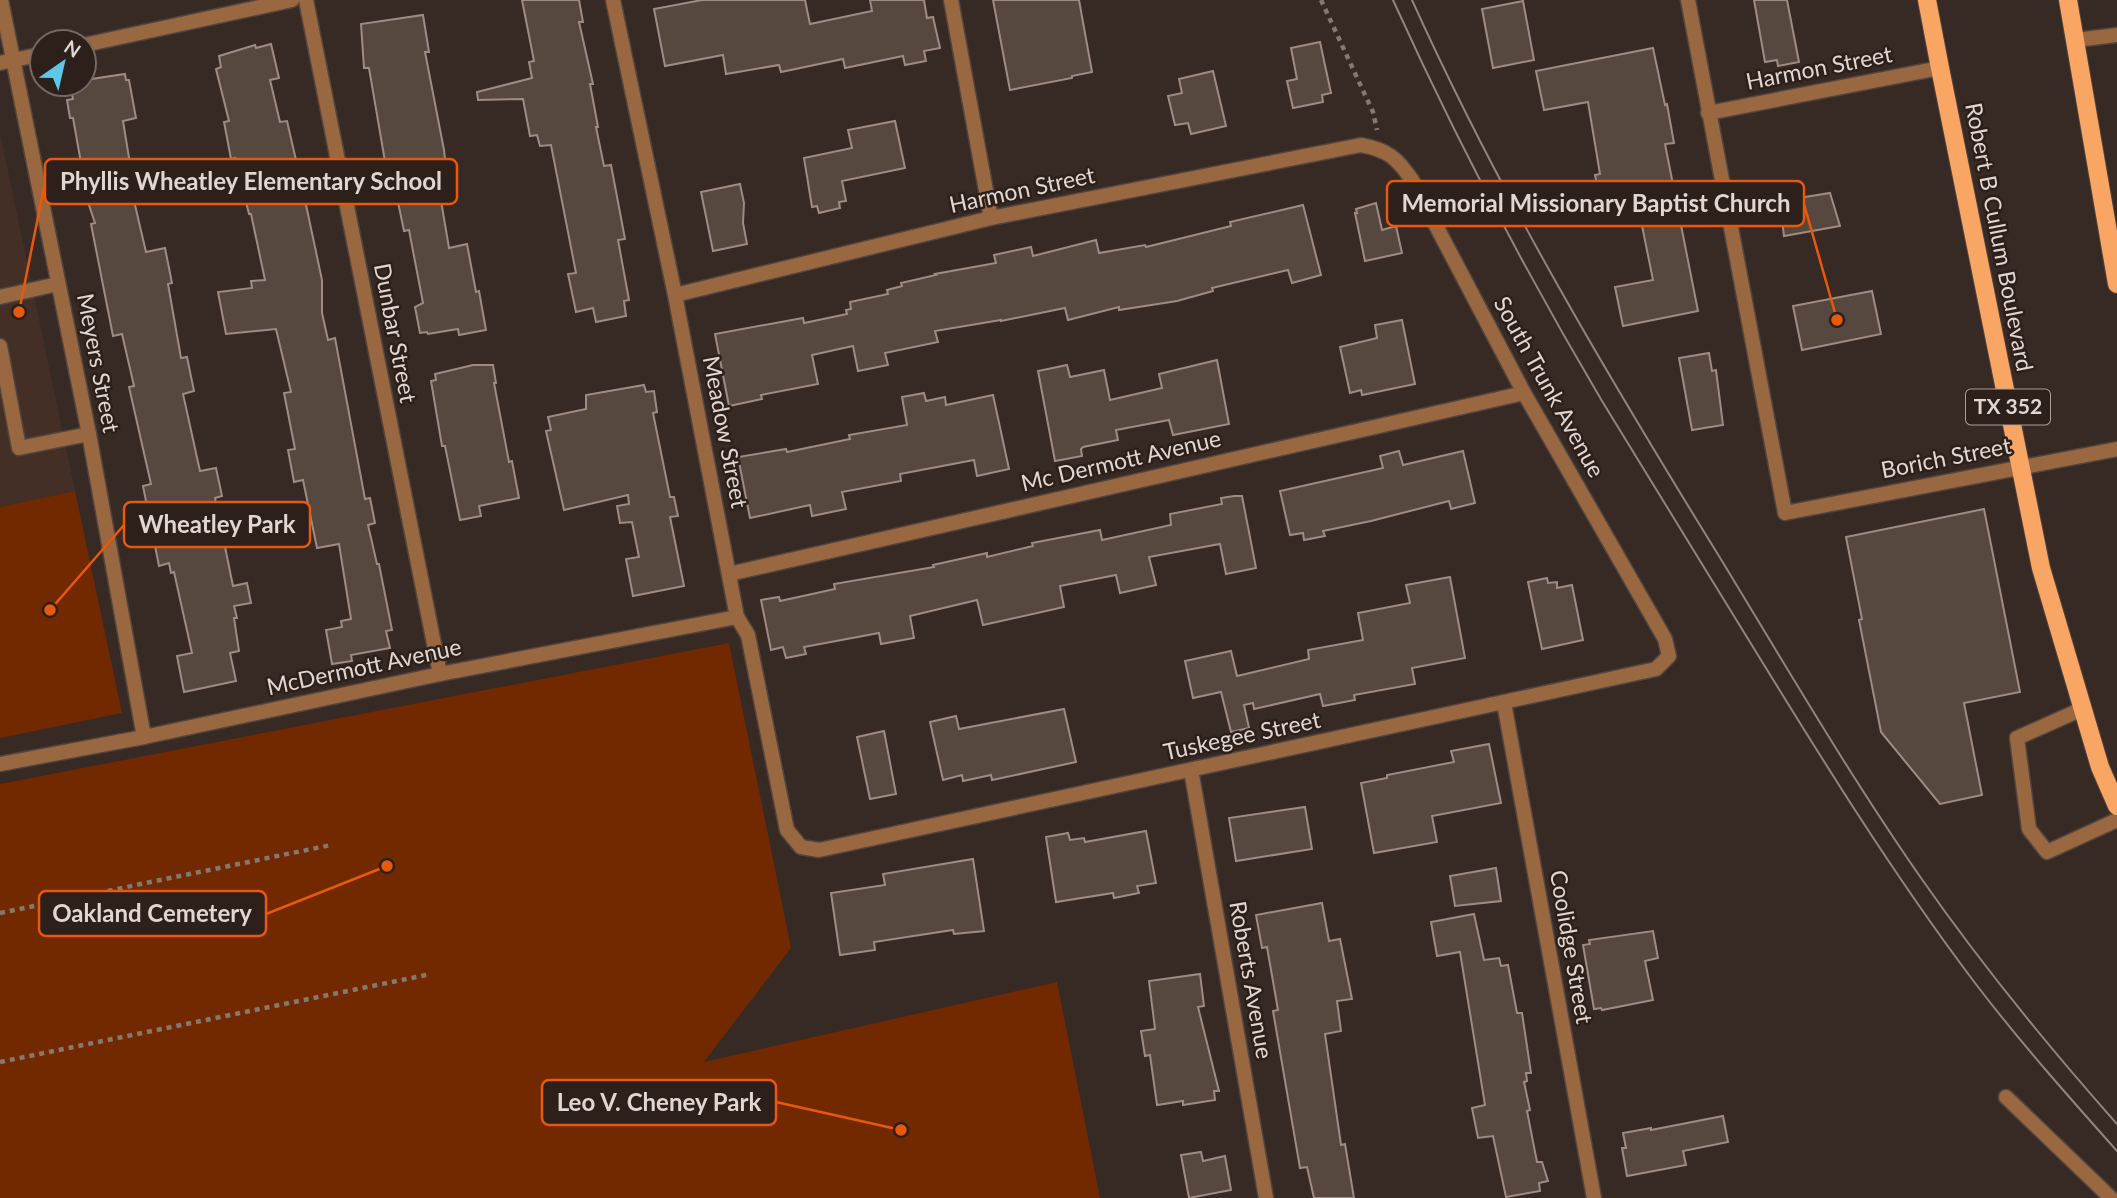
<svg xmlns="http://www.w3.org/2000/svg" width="2117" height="1198" viewBox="0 0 2117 1198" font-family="Lato,sans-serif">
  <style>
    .built { fill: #442f27 }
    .green { fill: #732900 }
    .building { fill: #56473f; stroke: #9e8c84; stroke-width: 2 }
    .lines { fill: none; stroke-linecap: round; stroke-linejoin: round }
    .lane-casing { stroke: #52453f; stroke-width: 17 }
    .street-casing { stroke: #52453f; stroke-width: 17 }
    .primary-casing { stroke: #52453f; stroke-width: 20 }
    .path { stroke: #847873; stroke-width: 4.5; stroke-dasharray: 5 5; stroke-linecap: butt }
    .lane { stroke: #996740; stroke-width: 14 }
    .street { stroke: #996740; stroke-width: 14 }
    .primary { stroke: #f9a665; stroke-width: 18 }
    .tram { stroke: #90847f; stroke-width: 2 }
    .labels { text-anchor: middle; stroke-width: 5; stroke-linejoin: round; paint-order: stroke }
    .shield { fill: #2d1f19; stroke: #aa9f9a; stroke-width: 2 }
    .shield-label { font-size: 21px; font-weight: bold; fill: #e0d6d2 }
    .street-label { font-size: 23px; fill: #e0d6d2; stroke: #2d1f19 }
    .leader { fill: none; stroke: #e8590c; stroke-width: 2.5 }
    .callout-dot { fill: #e8590c; stroke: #2d1f19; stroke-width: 2.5 }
    .callout { fill: #2d1f19; stroke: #e8590c; stroke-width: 2.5 }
    .callout-label { font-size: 24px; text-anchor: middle; font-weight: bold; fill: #e0d6d2 }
  </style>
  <rect width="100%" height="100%" fill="#372923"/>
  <path class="built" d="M0 133 75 491 0 507Z"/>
  <g class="green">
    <path d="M75 491 122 713 0 738V507Z"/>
    <path d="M729 643 791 948 704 1062 1057 982 1100 1198H0V784Z"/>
  </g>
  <g class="building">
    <path d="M522 0H579L583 22H579L593 84H590L598 127H596L604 166 611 165 625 239 618 240 629 300 624 301 626 316 596 322 593 308 576 312 568 274 576 273 551 145 540 146 537 135 530 136 523 99 478 100 477 92 532 78 529 62 534 61Z"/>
    <path d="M702 0H805L810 24 872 11 870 0H924L927 18 933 17 940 48 924 51 926 61 905 65 903 56 845 68 843 59 781 72 779 65 726 74 723 55 665 66 654 9Z"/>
    <path d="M993 0H1079L1092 72 1072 76V78L1010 90Z"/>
    <path d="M1754 0H1787L1799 62 1778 66 1777 60 1765 62Z"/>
    <path d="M1523 1 1534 60 1493 68 1482 9Z"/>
    <path d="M423 15 429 52H425L444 150 446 169 436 171 449 248 467 244 476 292 479 291 486 330 459 335 458 329 428 334 427 332 420 333 415 307 423 303 409 230 404 231 393 178 388 179 369 68H364L361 24Z"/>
    <path d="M1320 42 1331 93 1322 95 1323 102 1293 108 1287 81 1297 79 1291 48Z"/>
    <path d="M271 44 279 78 270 80 280 122 287 121 302 186 322 280V313L328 340 335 338 365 499 370 498 375 523 368 525 377 564H379L392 630 386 631 390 648 351 655 352 661 332 664 326 630 342 627 341 621 351 619 339 544 317 548 303 480 294 482 288 450 295 449 284 393 291 392 276 329 226 334 218 292 252 288 251 281 265 280 251 214H249L235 158 231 159 224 122 229 121 216 69 221 67 219 56 255 45 256 48Z"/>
    <path d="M1653 48 1665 105 1667 104 1674 143 1665 144 1698 311 1623 326 1615 287 1653 280 1638 206 1603 213 1595 175 1600 174 1588 102 1544 110 1536 71Z"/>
    <path d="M1213 71 1226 126 1191 134 1188 123 1175 125 1168 96 1182 93 1179 79Z"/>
    <path d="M125 74 126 80H129L136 118 123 121 131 170 127 171 146 252 165 248 172 283 168 284 181 358 187 357 194 391 183 394 200 471 216 468 222 496 215 498 233 586 247 583 251 603 234 606 237 618H234L239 651 230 653 236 681 184 692 177 656 192 653 174 572 171 573 169 563 159 566 143 486 151 484 129 387 134 386 122 334 113 336 91 224 95 223 88 202 73 118H70L67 100 73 99 70 85 84 84 85 80Z"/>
    <path d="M895 121 905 168 842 181 846 201 839 202 840 208 819 213 817 206 812 207 804 158 852 148 848 130Z"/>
    <path d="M740 184 744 203 743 223 747 244 713 251 701 192Z"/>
    <path d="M1830 193 1840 226 1784 236 1780 201Z"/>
    <path d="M1376 203 1382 230 1396 226 1402 253 1365 261 1355 213H1357L1356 209Z"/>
    <path d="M1303 205 1321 275 1292 283 1288 270 1212 288 1213 291 1177 301 1119 310V307L1068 320 1065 308 1001 321V320L935 331 938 342 885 353 888 365 858 371 853 346 812 355 818 384 761 395 762 399 729 406 715 334 803 318 804 323 847 314 846 310 851 309 850 302 888 294 887 290 902 286 901 283 936 275 935 274 996 263 994 255 1031 247 1033 256 1096 240 1099 253 1145 245 1146 247 1231 226 1230 222Z"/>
    <path d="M1872 291 1881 334 1802 350 1793 306Z"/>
    <path d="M1402 320 1415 384 1362 395 1361 390 1350 393 1340 347 1377 338 1375 325Z"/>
    <path d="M1709 353 1712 371 1716 370 1723 425 1692 430 1679 358Z"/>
    <path d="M1217 360 1229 424 1173 435 1169 420 1116 430 1118 440 1083 447 1081 449 1082 456 1055 461 1038 371 1067 365 1070 377 1104 370 1110 400 1162 388 1159 374Z"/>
    <path d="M473 365H493L496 383H494L509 462 512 461 519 498 479 506 481 516 460 520 445 446H442L431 381 436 380 435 374Z"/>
    <path d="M644 385 646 392 654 391 657 412 653 413 670 497H674L678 516 670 517 684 586 633 596 626 559 639 557 632 522 620 523 617 506 629 504 628 495 564 510 546 431 551 430 548 417 586 409V395Z"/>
    <path d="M924 393 926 401 945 397 946 405 993 395 1009 469 977 476 974 460 900 474 901 481 842 492 846 509 812 516 810 505 750 518 738 457 786 449 787 452 850 439 849 435 907 425 902 397Z"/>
    <path d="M1399 451 1403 465 1463 451 1475 503 1451 509 1449 501 1371 521 1323 531 1325 536 1304 540 1303 533 1290 535 1280 491 1383 468 1380 456Z"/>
    <path d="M1234 496H1242L1256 568 1226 574 1220 544 1149 557 1156 585 1120 593 1116 575 1060 586 1064 607 983 625 977 600 910 616 914 638 881 644 879 633 804 647 806 654 786 658 783 647 771 650 761 600 779 597 780 601 835 589 834 584 934 567 933 565 987 553V557L1033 546 1032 543 1100 530 1102 540 1171 525 1170 514 1222 504 1221 498Z"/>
    <path d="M1984 509 2020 692 1964 703 1982 795 1940 804 1881 732 1859 620 1862 619 1846 537Z"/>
    <path d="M1450 577 1465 658 1412 668 1415 684 1354 695 1355 700 1323 706 1320 694 1254 709 1253 703 1244 705 1249 728 1231 732 1221 692 1193 698 1185 661 1231 651 1237 676 1309 659 1308 650 1363 640 1358 613 1410 603 1406 585Z"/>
    <path d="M1547 578 1548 583 1557 582V588L1572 585 1583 640 1542 649 1528 582Z"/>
    <path d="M1064 709 1076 762 992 780 991 775 963 781 962 775 943 780 930 722 956 716 959 729Z"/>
    <path d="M884 731 896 794 870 799 857 737Z"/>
    <path d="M1489 744 1501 803 1432 816 1437 842 1374 853 1361 783 1387 778V775L1454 762 1451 751Z"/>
    <path d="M1305 807 1312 849 1236 861 1229 818Z"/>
    <path d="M1146 831 1156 883 1137 886 1139 893 1114 898 1113 893 1056 902 1046 837 1068 833 1070 840 1084 838 1085 842Z"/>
    <path d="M973 859 984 931 954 934 953 930 874 942 875 950 840 955 831 893 885 885 883 874Z"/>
    <path d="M1496 868 1501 901 1455 906 1450 876Z"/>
    <path d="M1322 903 1329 941 1340 939 1352 999 1337 1001 1341 1031 1325 1034 1341 1145 1345 1144 1354 1198H1314L1307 1167 1300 1168 1273 1011 1278 1010 1267 947 1262 948 1256 915Z"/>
    <path d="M1474 914 1484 960 1499 958 1501 966 1508 965 1517 1013H1522L1531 1073H1526L1527 1081 1524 1082 1530 1110 1527 1111 1537 1162H1542L1548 1181 1539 1183 1540 1191 1506 1197 1493 1136 1478 1138 1472 1108 1485 1105 1460 952 1437 956 1431 922Z"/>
    <path d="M1653 931 1658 958 1645 961 1653 1000 1602 1010 1601 1008 1594 1009 1583 945 1590 944 1589 940Z"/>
    <path d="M1200 974 1204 1006 1198 1007 1219 1091H1214L1215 1100 1183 1105V1101L1157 1105 1150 1055 1145 1056 1141 1031 1155 1029 1149 981Z"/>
    <path d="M1723 1116 1728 1142 1683 1151 1686 1165 1627 1176 1622 1148H1626L1623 1133 1651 1128V1130Z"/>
    <path d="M1201 1152 1203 1161 1225 1156 1231 1190 1189 1198 1181 1155Z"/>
  </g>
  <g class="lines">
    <defs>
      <g id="lane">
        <path d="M0 297 58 284"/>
        <path d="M0 346 19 448 89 434"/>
        <path d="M2082 709 2017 738 2029 829 2047 852 2117 820"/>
      </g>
      <g id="street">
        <path d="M1 0 89 434 144 737"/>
        <path d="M306 0 440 674"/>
        <path d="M613 0 675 295 737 617 748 635 787 830 801 847 819 850 1656 669 1669 656 1665 639 1524 393 1412 180C1397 158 1388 150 1361 145L991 218 675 295"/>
        <path d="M951 0 991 218"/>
        <path d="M1688 0 1785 513 2117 449"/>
        <path d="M2076 40 2117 35"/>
        <path d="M84 45 292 0"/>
        <path d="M0 63 42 54"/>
        <path d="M1708 113 1940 68"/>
        <path d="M729 574 1524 393"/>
        <path d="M1504 703 1594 1198"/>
        <path d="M0 764 144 737 440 674 737 617"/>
        <path d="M1191 770 1266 1198"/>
        <path d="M2006 1097 2111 1198"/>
      </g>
      <g id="primary">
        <path d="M1927 0 1940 68 2041 568 2100 767 2117 806"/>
        <path d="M2068 0 2117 284"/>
      </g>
    </defs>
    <use href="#lane" class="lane-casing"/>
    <use href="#street" class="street-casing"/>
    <use href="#primary" class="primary-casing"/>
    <g class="path">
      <path d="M1321 0 1373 112 1377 130"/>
      <path d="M0 913 331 845"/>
      <path d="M0 1062 431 974"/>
    </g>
    <use href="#lane" class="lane"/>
    <use href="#street" class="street"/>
    <use href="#primary" class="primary"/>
    <g class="tram">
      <path d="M1393 0C1455 137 1525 271 1602 401 1639 462 1676 521 1713 582 1797 718 1879 856 1975 983 2020 1042 2068 1096 2117 1151"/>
      <path d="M1412 0C1501 197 1609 378 1722 561 1787 668 1850 776 1921 878 1981 964 2047 1045 2117 1124"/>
    </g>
  </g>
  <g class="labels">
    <rect class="shield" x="1966" y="389.5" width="84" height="35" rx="5"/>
    <g class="shield-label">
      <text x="2008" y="414">TX 352</text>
    </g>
    <g class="street-label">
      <text transform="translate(1819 68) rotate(-11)" y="8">Harmon Street</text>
      <text transform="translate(1022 190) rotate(-12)" y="8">Harmon Street</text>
      <text transform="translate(1999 237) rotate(79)" y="8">Robert B Cullum Boulevard</text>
      <text transform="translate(395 333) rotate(79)" y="8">Dunbar Street</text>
      <text transform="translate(98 363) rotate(79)" y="8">Meyers Street</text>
      <text transform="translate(1549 387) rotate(61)" y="8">South Trunk Avenue</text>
      <text transform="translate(725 432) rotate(79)" y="8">Meadow Street</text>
      <text transform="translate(1946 458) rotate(-11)" y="8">Borich Street</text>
      <text transform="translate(1121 461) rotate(-13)" y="8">Mc Dermott Avenue</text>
      <text transform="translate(364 667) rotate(-12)" y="8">McDermott Avenue</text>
      <text transform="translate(1242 736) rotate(-12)" y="8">Tuskegee Street</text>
      <text transform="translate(1571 947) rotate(80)" y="8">Coolidge Street</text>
      <text transform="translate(1251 980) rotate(80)" y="8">Roberts Avenue</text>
    </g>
  </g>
  <path class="leader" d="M19 312L45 182M1837 320L1804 204M50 610L124 525M387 866L266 914M901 1130L776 1102"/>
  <g class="callout-dot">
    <circle cx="19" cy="312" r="7"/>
    <circle cx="1837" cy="320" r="7"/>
    <circle cx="50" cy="610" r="7"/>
    <circle cx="387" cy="866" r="7"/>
    <circle cx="901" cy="1130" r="7"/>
  </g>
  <g class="callout">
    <rect x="45" y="159" width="412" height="45" rx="7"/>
    <rect x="1387" y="181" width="417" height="45" rx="7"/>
    <rect x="124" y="502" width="186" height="45" rx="7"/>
    <rect x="39" y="891" width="227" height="45" rx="7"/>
    <rect x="542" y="1080" width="234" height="45" rx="7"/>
  </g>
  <g class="callout-label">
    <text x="251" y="190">Phyllis Wheatley Elementary School</text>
    <text x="1596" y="212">Memorial Missionary Baptist Church</text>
    <text x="217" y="533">Wheatley Park</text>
    <text x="152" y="922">Oakland Cemetery</text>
    <text x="659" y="1111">Leo V. Cheney Park</text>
  </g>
  <g transform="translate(63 63) rotate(34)"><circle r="33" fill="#2d1f19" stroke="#756863" stroke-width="2"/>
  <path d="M0-5L12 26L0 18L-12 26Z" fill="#5dc7e8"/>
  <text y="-10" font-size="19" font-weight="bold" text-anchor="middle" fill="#e0d6d2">N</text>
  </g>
</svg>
